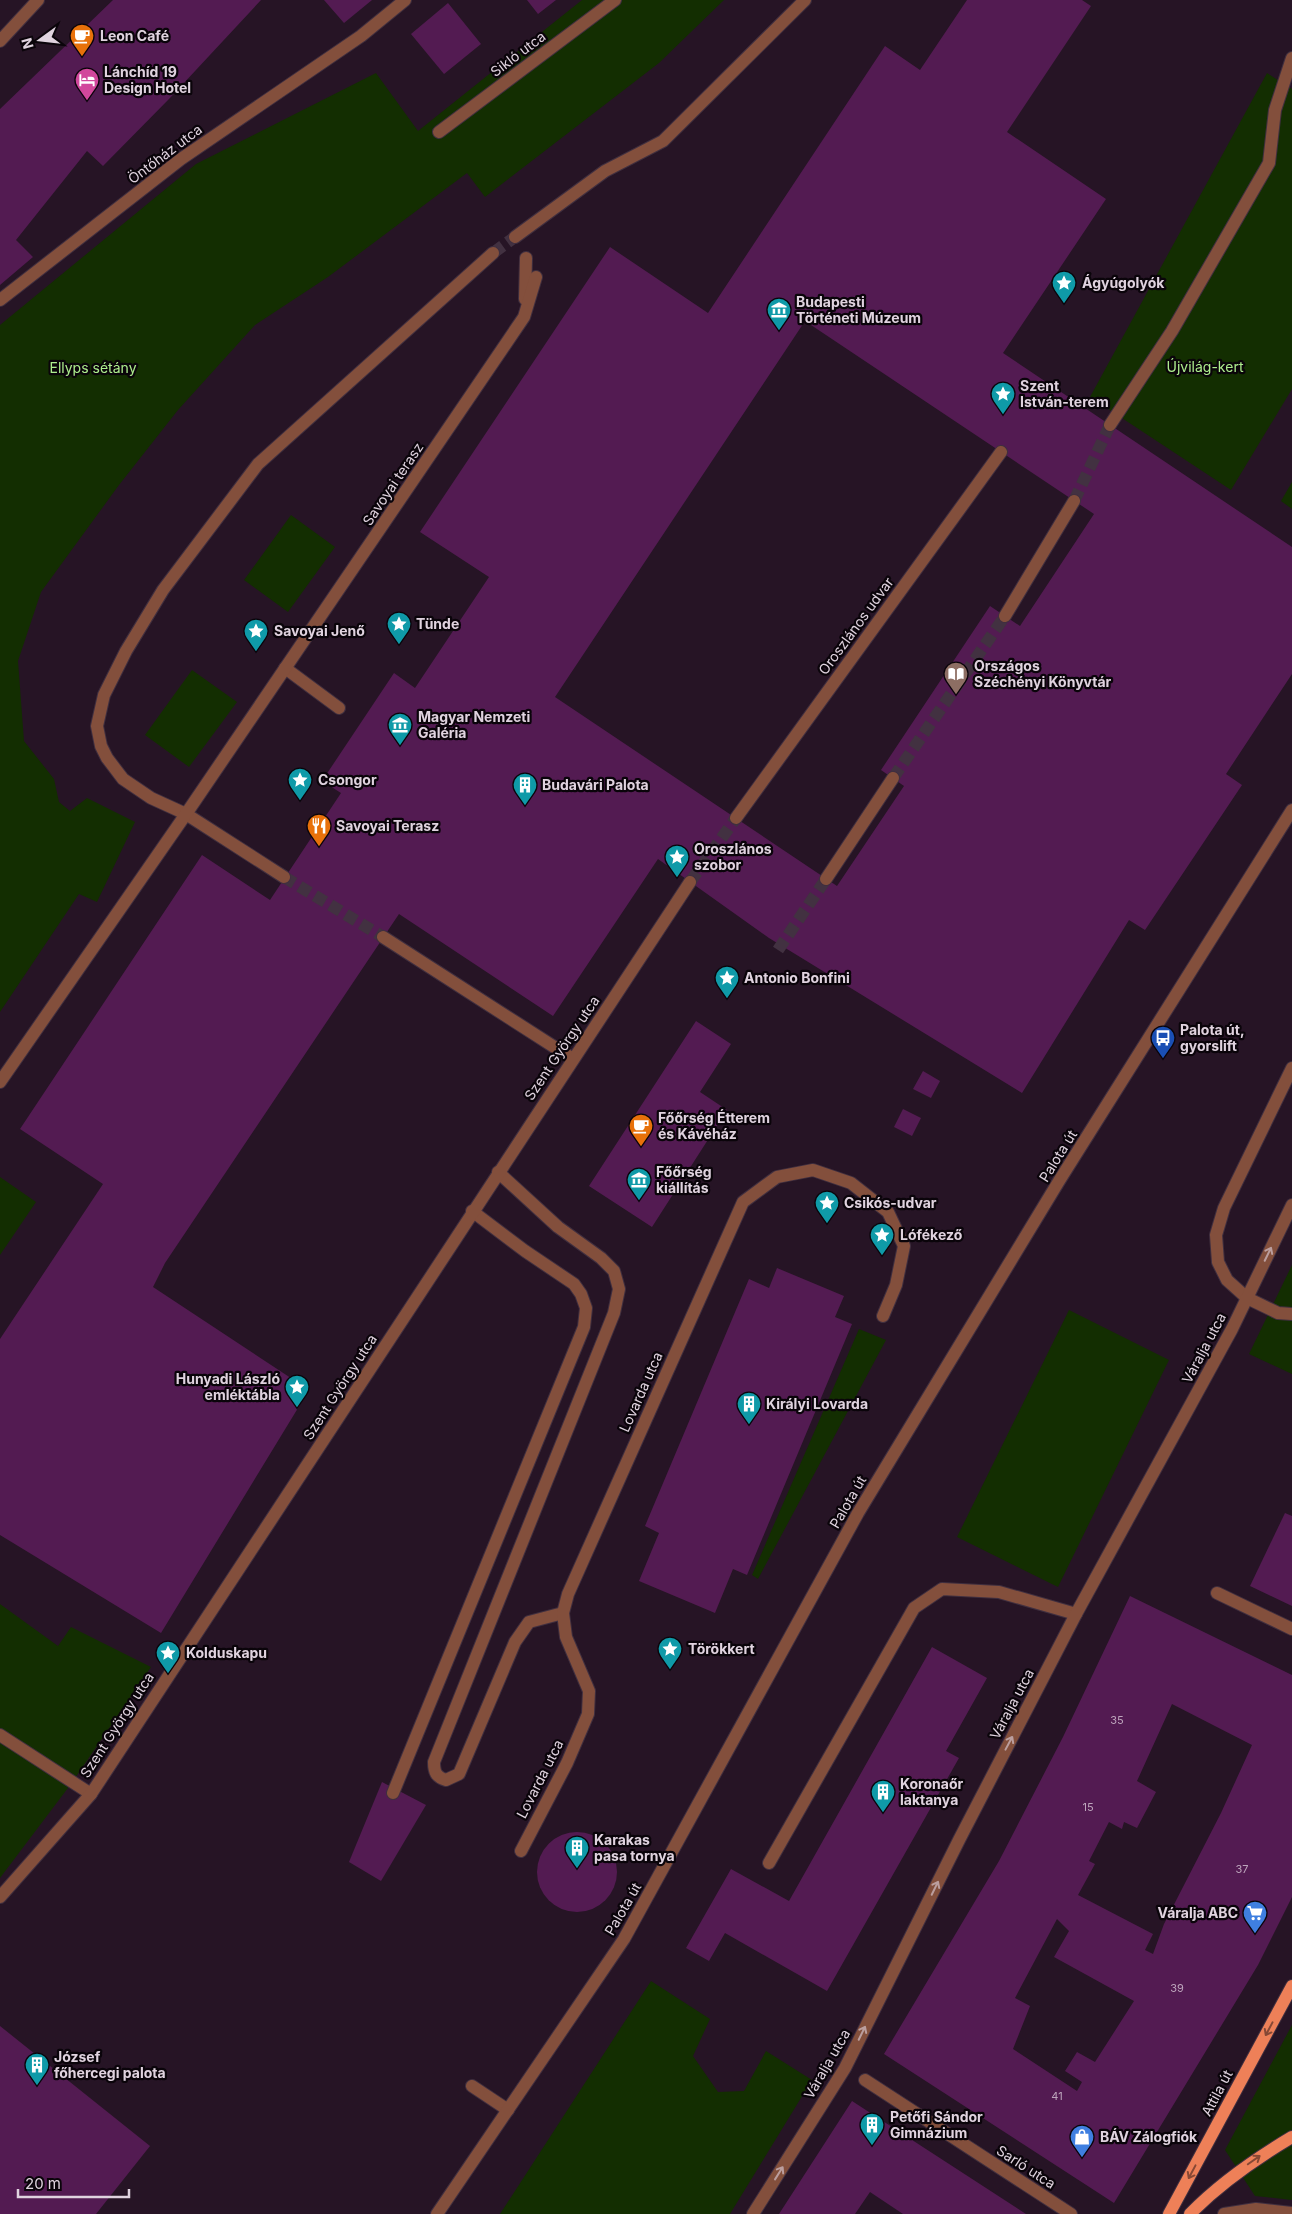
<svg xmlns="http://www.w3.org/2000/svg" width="1292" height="2214" viewBox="0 0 1292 2214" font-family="Inter,sans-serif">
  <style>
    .green { fill: #132e01 }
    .building { fill: #531b52; fill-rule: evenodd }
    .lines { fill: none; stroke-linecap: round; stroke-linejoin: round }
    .minor-tunnel { stroke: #423141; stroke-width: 12; stroke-dasharray: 12 6; stroke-linecap: butt }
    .minor-casing { stroke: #402f3f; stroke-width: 14 }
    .major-casing { stroke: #402f3f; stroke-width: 14 }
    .minor { stroke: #834f3c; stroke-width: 12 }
    .major { stroke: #ee8058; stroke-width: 12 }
    .oneway { stroke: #bb9e9e }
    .oneway2 { stroke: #874835 }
    .labels { text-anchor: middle; stroke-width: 4.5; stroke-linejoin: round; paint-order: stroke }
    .number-label { font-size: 11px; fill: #bda5bc }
    .poi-label { font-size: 14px; font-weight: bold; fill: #e0d3df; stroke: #0a040a; text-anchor: start }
    .street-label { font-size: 14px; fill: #e0d3df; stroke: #0a040a }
    .park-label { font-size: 14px; fill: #aded8d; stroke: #0a040a }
  </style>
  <rect width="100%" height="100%" fill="#261425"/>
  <g class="green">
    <path d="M582 0H724L659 63 485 197 467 173 328 277 255 325 178 410 119 485 41 592 18 661 24 741 54 779 59 802 70 811 87 798 135 822 97 902 79 894 0 1012V325L196 164 376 73 418 131Z"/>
    <path d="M1267 73 1292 89V389L1231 490 1090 397Z"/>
    <path d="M1292 482V509L1281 501Z"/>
    <path d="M291 515 335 547 288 612 244 580Z"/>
    <path d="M192 670 237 702 189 767 145 735Z"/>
    <path d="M0 1177 36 1202 0 1255Z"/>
    <path d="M1292 1265V1374L1249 1354Z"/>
    <path d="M1069 1310 1169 1360 1058 1587 957 1537Z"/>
    <path d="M859 1329 886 1340 758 1579 752 1575Z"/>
    <path d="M0 1604 58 1646 71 1627 151 1667 71 1784 0 1878Z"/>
    <path d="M651 1981 710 2019 693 2056 718 2092 744 2091 766 2051 812 2080 730 2214H500Z"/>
    <path d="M1292 2025V2200L1255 2196 1225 2150Z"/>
  </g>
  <g class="building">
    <path d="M113 0H261L169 99 103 166 87 151 16 240 33 257 0 285V109Z"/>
    <path d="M324 0H372L344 23Z"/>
    <path d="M527 0H556L538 14Z"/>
    <path d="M967 0H1082L1091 6 1007 132 1106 199 1003 353 1292 547V674L1226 774 1242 785 1145 930 1129 920 1022 1093 769 938 658 859 553 1016 399 914 165 1263 153 1287 309 1390 161 1633 0 1535V1339L103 1184 20 1129 202 855 270 900 341 793 322 781 394 673 415 688 489 577 420 532 610 247 708 313 885 46 920 70ZM805 321 1094 514 1020 626 990 606 881 770 904 786 837 886 555 697Z"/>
    <path d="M448 3 481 44 444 74 411 34Z"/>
    <path d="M696 1021 731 1044 700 1092 727 1110 652 1227 589 1186Z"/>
    <path d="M923 1071 940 1081 931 1098 913 1089Z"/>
    <path d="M903 1109 921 1118 912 1136 894 1127Z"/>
    <path d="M777 1268 844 1296 835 1317 852 1324 747 1575 733 1569 715 1613 639 1581 659 1533 645 1526 749 1279 769 1288Z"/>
    <path d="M1285 1513 1292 1516V1606L1250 1586Z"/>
    <path d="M1130 1596 1292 1675V1897L1258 1965 1114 2203 884 2054 999 1861 1063 1737ZM1172 1704 1252 1745 1221 1813 1164 1924 1153 1954 1145 1950 1153 1934 1078 1895 1095 1864 1089 1861 1109 1822 1122 1829 1124 1822 1137 1828 1156 1792 1137 1781ZM1057 1919 1069 1931 1054 1957 1134 2001 1095 2062 1077 2052 1065 2071 1082 2082 1077 2091 1013 2049 1030 2006 1015 1998Z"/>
    <path d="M932 1647 987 1678 946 1751 959 1758 827 1991 725 1933 709 1961 686 1948 731 1869 789 1901Z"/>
    <path d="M382 1782 426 1805 381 1881 349 1862Z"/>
    <circle cx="577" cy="1872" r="40"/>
    <path d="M0 2026 150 2146 96 2214H0Z"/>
    <path d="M852 2101 1026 2214H903L870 2192 855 2214H779Z"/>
  </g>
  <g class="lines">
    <g class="minor-tunnel">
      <path d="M493 253 515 237"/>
      <path d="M1074 501 1110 425"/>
      <path d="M893 778 1005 616"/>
      <path d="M284 877 383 937"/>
      <path d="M690 882 736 818"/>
      <path d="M778 950 826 879"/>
    </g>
    <defs>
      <g id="minor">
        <path d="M0 41 38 0"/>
        <path d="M439 132 615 0"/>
        <path d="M515 237 605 171 663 141 805 0"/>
        <path d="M525 299 526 258"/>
        <path d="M0 300 181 159 361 36 405 0"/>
        <path d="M1110 425 1172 331 1269 163 1275 110 1292 58"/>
        <path d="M1005 616 1074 501"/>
        <path d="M285 668 339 708"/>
        <path d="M736 818 1001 452"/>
        <path d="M284 877 186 814 151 798 123 779 107 758 101 746 97 726 104 695 126 651 163 590 258 464 493 253"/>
        <path d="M826 879 893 778"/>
        <path d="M383 937 573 1059"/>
        <path d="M1292 1068 1224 1208 1216 1235 1218 1262 1227 1280 1247 1298 1278 1313 1292 1314"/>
        <path d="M0 1082 186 814 524 317 536 277"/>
        <path d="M498 1172 558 1227 601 1258 614 1271 619 1289 614 1313 434 1762C434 1772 436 1777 446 1780L459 1774 515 1642 529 1622 563 1613"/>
        <path d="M1217 1593 1292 1629"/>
        <path d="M0 1735 91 1794"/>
        <path d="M393 1793 584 1327 586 1308 581 1294 574 1284 525 1251 472 1211"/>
        <path d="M521 1851 567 1763 588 1714 589 1691 566 1637 563 1613 568 1594 743 1202 777 1177 813 1170 851 1183 888 1212 904 1246 896 1285 883 1316"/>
        <path d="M769 1863 914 1608 942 1589 999 1592 1076 1614"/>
        <path d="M0 1897 91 1794 690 882"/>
        <path d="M865 2080 1071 2214"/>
        <path d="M472 2086 508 2110"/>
        <path d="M437 2214 624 1939 858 1513 1059 1181 1292 810"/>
        <path d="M753 2214 845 2068 959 1840 1076 1614 1232 1329 1292 1205"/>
        <path d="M1224 2214 1256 2209 1292 2213"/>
      </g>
      <g id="major">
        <path d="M1169 2214 1292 1986"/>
        <path d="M1190 2214C1220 2183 1255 2159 1292 2137"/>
      </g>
    </defs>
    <use href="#minor" class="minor-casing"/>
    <use href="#major" class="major-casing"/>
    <use href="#minor" class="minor"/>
    <use href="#major" class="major"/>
  </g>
  <defs><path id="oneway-shaft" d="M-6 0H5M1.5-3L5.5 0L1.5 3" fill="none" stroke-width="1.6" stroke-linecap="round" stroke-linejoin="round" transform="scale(1.25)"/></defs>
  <g class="oneway">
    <use href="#oneway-shaft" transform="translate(1268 1254) rotate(-64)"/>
    <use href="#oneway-shaft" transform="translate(1009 1743) rotate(-62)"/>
    <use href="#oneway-shaft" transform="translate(935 1888) rotate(-64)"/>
    <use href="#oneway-shaft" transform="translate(862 2033) rotate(-64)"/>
    <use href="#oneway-shaft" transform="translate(779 2173) rotate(-58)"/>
  </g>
  <g class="oneway2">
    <use href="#oneway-shaft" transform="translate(1269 2029) rotate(118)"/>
    <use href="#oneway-shaft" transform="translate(1254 2160) rotate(-35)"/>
    <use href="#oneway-shaft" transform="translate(1192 2172) rotate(118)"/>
  </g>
  <defs>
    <symbol id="cafe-pin" viewBox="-11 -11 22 30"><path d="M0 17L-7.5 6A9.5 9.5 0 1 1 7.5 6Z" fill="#e8710a" stroke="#0a040a"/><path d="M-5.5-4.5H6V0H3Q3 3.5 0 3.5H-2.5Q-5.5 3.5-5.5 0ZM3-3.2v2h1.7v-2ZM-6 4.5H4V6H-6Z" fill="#fff"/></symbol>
    <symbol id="hotel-pin" viewBox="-11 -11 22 30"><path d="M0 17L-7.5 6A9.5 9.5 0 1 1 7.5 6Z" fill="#d1479c" stroke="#0a040a"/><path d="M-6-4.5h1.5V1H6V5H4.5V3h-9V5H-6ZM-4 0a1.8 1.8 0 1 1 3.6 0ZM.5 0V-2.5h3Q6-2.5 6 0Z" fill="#fff"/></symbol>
    <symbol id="sight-pin" viewBox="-11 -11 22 30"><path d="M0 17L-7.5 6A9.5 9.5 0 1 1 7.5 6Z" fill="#0f9aa8" stroke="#0a040a"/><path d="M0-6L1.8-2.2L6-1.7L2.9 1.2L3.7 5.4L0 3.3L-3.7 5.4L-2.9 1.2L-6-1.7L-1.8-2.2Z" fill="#fff"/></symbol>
    <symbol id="museum-pin" viewBox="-11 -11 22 30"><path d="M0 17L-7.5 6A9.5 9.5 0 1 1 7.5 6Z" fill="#0f9aa8" stroke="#0a040a"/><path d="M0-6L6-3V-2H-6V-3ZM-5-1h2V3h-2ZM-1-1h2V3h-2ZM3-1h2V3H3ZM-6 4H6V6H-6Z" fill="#fff"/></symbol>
    <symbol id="library-pin" viewBox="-11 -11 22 30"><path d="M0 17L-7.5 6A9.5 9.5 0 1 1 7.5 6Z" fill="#8d6e63" stroke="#0a040a"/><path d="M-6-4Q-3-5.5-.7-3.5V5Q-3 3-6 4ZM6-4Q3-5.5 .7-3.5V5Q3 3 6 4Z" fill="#fff"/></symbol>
    <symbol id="building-pin" viewBox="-11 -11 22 30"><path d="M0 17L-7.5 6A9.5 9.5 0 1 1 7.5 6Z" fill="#0f9aa8" stroke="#0a040a"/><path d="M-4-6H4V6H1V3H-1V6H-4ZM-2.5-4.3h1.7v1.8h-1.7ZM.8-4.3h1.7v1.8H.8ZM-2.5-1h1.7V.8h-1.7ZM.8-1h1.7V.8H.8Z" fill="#fff"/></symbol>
    <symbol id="restaurant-pin" viewBox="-11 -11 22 30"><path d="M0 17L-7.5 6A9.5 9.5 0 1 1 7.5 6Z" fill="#e8710a" stroke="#0a040a"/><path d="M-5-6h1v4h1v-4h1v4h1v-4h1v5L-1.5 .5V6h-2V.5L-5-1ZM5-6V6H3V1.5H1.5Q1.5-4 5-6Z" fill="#fff"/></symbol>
    <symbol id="bus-pin" viewBox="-11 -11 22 30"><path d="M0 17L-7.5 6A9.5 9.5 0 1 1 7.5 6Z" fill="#1a4fb4" stroke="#0a040a"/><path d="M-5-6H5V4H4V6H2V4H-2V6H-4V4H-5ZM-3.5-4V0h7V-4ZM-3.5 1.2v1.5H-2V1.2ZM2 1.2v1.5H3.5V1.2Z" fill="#fff"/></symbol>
    <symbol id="supermarket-pin" viewBox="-11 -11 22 30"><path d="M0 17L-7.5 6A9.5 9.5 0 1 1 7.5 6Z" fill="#3f7fe0" stroke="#0a040a"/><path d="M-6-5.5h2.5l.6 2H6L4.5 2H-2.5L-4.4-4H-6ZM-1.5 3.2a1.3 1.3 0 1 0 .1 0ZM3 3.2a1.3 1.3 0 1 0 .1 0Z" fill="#fff"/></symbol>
    <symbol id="shop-pin" viewBox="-11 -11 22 30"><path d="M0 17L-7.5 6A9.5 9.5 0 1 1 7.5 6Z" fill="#3f7fe0" stroke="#0a040a"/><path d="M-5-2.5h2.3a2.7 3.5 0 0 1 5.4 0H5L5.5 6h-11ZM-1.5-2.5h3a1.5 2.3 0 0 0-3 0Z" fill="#fff"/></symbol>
  </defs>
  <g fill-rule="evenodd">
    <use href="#cafe-pin" x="68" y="22" width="28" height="38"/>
    <use href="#hotel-pin" x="73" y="66" width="28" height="38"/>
    <use href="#sight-pin" x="1050" y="269" width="28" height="38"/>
    <use href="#museum-pin" x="765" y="296" width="28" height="38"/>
    <use href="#sight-pin" x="989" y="380" width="28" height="38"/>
    <use href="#sight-pin" x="385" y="610" width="28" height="38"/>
    <use href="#sight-pin" x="242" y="617" width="28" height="38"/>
    <use href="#library-pin" x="942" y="660" width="28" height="38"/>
    <use href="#museum-pin" x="386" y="711" width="28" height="38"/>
    <use href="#sight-pin" x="286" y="766" width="28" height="38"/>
    <use href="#building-pin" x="511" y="771" width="28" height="38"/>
    <use href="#restaurant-pin" x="305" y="812" width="28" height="38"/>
    <use href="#sight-pin" x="663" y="843" width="28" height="38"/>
    <use href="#sight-pin" x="713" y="964" width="28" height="38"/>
    <use href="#bus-pin" x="1149" y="1024" width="28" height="38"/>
    <use href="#cafe-pin" x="627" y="1112" width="28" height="38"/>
    <use href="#museum-pin" x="625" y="1166" width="28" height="38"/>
    <use href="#sight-pin" x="813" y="1189" width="28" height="38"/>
    <use href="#sight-pin" x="868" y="1221" width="28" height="38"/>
    <use href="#sight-pin" x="283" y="1373" width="28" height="38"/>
    <use href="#building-pin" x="735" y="1390" width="28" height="38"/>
    <use href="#sight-pin" x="656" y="1635" width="28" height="38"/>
    <use href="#sight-pin" x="154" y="1639" width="28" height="38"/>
    <use href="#building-pin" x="869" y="1778" width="28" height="38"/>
    <use href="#building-pin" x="563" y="1834" width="28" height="38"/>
    <use href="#supermarket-pin" x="1241" y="1899" width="28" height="38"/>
    <use href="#building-pin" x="23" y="2051" width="28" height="38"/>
    <use href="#building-pin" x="858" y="2111" width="28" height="38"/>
    <use href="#shop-pin" x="1068" y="2123" width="28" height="38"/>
  </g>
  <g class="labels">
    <g class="number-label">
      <text x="1117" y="1724">35</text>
      <text x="1088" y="1811">15</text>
      <text x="1242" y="1873">37</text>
      <text x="1177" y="1992">39</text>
      <text x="1057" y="2100">41</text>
    </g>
    <g class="poi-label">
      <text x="100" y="41">Leon Café</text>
      <text x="104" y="77">Lánchíd 19<tspan x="104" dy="16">Design Hotel</tspan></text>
      <text x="1082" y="288">Ágyúgolyók</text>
      <text x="796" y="307">Budapesti<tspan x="796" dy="16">Történeti Múzeum</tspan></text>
      <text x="1020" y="391">Szent<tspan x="1020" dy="16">István-terem</tspan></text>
      <text x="416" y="629">Tünde</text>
      <text x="274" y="636">Savoyai Jenő</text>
      <text x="974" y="671">Országos<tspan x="974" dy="16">Széchényi Könyvtár</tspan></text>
      <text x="418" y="722">Magyar Nemzeti<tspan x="418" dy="16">Galéria</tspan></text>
      <text x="318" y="785">Csongor</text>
      <text x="542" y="790">Budavári Palota</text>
      <text x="336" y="831">Savoyai Terasz</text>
      <text x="694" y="854">Oroszlános<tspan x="694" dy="16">szobor</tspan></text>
      <text x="744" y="983">Antonio Bonfini</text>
      <text x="1180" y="1035">Palota út,<tspan x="1180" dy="16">gyorslift</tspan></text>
      <text x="658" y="1123">Főőrség Étterem<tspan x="658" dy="16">és Kávéház</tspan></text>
      <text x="656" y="1177">Főőrség<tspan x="656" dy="16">kiállítás</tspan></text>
      <text x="844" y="1208">Csikós-udvar</text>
      <text x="900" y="1240">Lófékező</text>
      <text x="280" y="1384" text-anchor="end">Hunyadi László<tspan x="280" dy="16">emléktábla</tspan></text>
      <text x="766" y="1409">Királyi Lovarda</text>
      <text x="688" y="1654">Törökkert</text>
      <text x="186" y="1658">Kolduskapu</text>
      <text x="900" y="1789">Koronaőr<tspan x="900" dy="16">laktanya</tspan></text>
      <text x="594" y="1845">Karakas<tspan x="594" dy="16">pasa tornya</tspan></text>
      <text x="1238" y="1918" text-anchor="end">Váralja ABC</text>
      <text x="54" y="2062">József<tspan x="54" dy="16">főhercegi palota</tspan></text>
      <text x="890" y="2122">Petőfi Sándor<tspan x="890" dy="16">Gimnázium</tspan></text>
      <text x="1100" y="2142">BÁV Zálogfiók</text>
    </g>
    <g class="street-label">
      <text transform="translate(518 54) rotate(-37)" y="5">Sikló utca</text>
      <text transform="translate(165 154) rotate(-37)" y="5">Öntőház utca</text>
      <text transform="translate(393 484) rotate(-56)" y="5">Savoyai terasz</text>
      <text transform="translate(856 626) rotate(-54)" y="5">Oroszlános udvar</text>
      <text transform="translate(562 1048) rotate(-56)" y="5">Szent György utca</text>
      <text transform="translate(1058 1156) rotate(-58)" y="5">Palota út</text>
      <text transform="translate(1204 1348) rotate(-62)" y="5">Váralja utca</text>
      <text transform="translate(340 1387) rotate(-57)" y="5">Szent György utca</text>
      <text transform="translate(641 1392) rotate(-66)" y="5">Lovarda utca</text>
      <text transform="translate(848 1502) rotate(-60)" y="5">Palota út</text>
      <text transform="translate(1012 1704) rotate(-62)" y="5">Váralja utca</text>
      <text transform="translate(117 1725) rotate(-57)" y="5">Szent György utca</text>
      <text transform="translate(540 1779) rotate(-63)" y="5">Lovarda utca</text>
      <text transform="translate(623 1909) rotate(-60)" y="5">Palota út</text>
      <text transform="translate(827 2064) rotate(-60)" y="5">Váralja utca</text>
      <text transform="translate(1217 2093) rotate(-62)" y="5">Attila út</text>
      <text transform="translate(1026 2167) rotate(33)" y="5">Sarló utca</text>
    </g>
    <g class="park-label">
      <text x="1205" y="372">Újvilág-kert</text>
      <text x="93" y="373">Ellyps sétány</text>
    </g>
  </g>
  <g transform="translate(40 40) rotate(255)" stroke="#0a040a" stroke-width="4" paint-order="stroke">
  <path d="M0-4L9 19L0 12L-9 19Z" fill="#e0d3df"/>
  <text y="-8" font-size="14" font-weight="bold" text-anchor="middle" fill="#e0d3df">N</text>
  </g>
  <path d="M18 2189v8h111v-8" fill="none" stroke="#e0d3df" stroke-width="2.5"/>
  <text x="25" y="2189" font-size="15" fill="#e0d3df" stroke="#0a040a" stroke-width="4" paint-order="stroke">20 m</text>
</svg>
